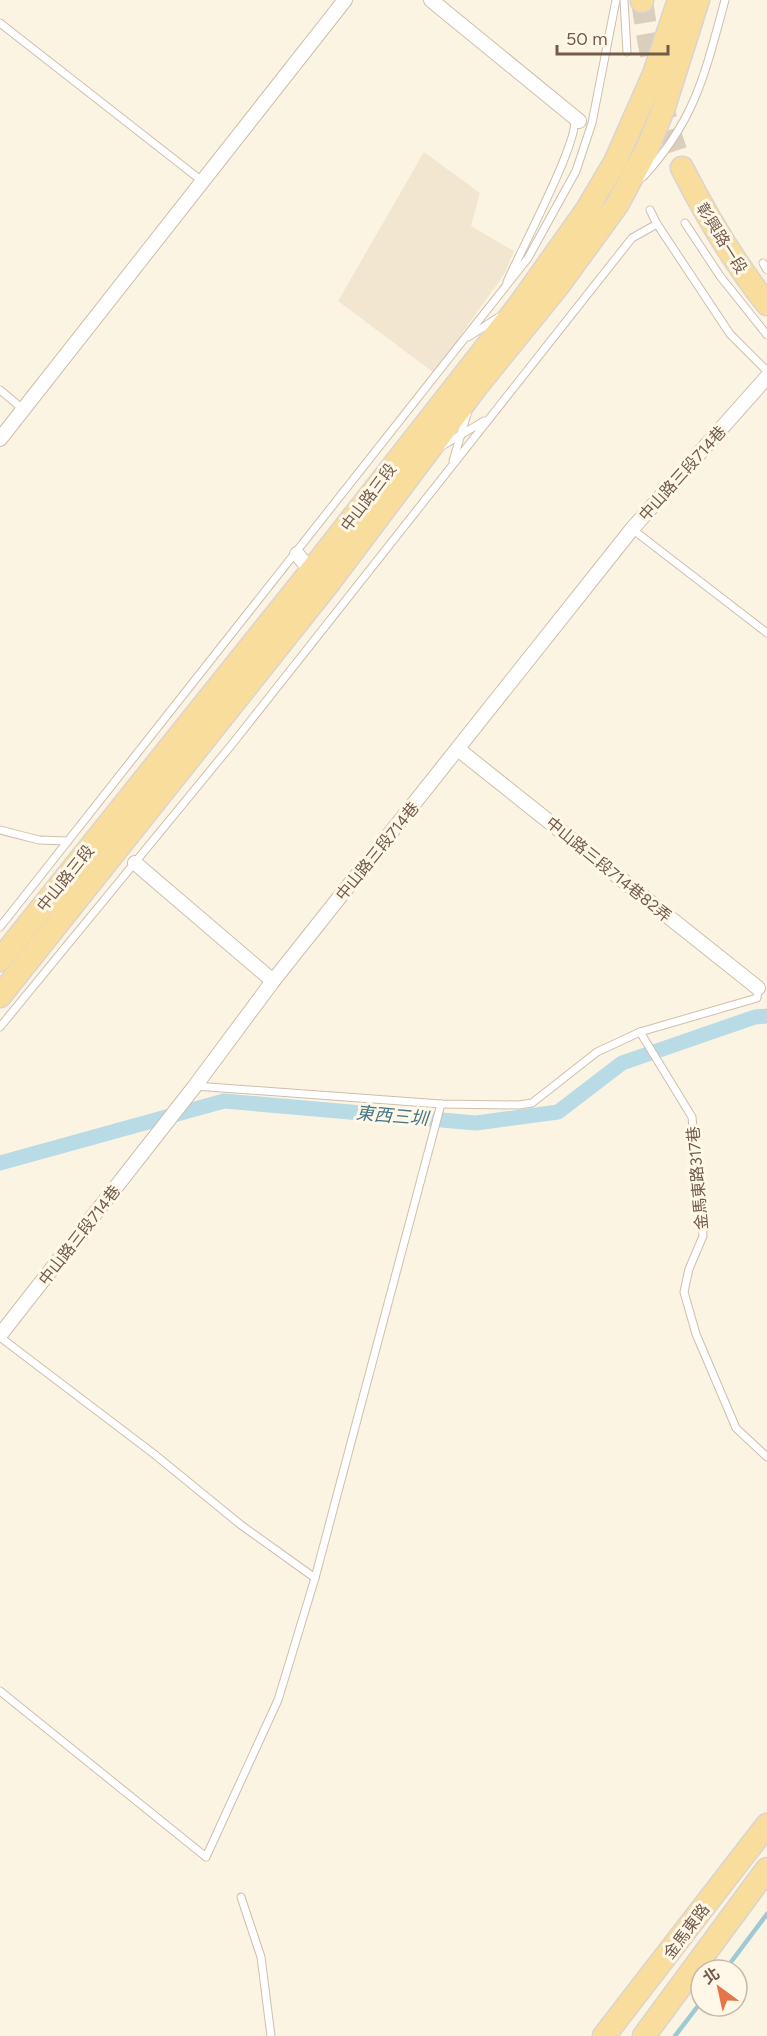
<svg xmlns="http://www.w3.org/2000/svg" width="767" height="2036" viewBox="0 0 767 2036" font-family="Figtree,'Noto Sans TC',sans-serif">
  <style>
    .residential { fill: #f3e6d1 }
    .lines { fill: none; stroke-linecap: round; stroke-linejoin: round }
    .stream { stroke: #9ecad6; stroke-width: 4.5 }
    .canal { stroke: #b8dbe5; stroke-width: 15 }
    .primary-tunnel { stroke: #dacebd; stroke-width: 22; stroke-dasharray: 22 11; stroke-linecap: butt }
    .lane-casing { stroke: #cfbead; stroke-width: 9 }
    .street-casing { stroke: #cfbead; stroke-width: 16 }
    .primary-casing { stroke: #dbd4d0; stroke-width: 25 }
    .lane { stroke: #fff; stroke-width: 7 }
    .street { stroke: #fff; stroke-width: 14 }
    .primary { stroke: #f9dd9c; stroke-width: 22 }
    .labels { text-anchor: middle; stroke-width: 6; stroke-linejoin: round; paint-order: stroke }
    .street-label { font-size: 16px; fill: #735b4a; stroke: #fff8e9 }
    .water-label { font-size: 18px; font-style: italic; fill: #447786; stroke: #fff8e9 }
  </style>
  <rect width="100%" height="100%" fill="#fcf4e3"/>
  <path class="residential" d="M424 152 480 193 471 226 514 251 505 273 434 373 338 301Z"/>
  <g class="lines">
    <g class="stream">
      <path d="M725 1970 767 1914"/>
      <path d="M675 2036 701 2002"/>
    </g>
    <path class="canal" d="M0 1163 224 1101 476 1123 558 1112 622 1063 755 1017 767 1016"/>
    <path class="primary-tunnel" d="M642 1C651 63 661 109 682 168"/>
    <defs>
      <g id="lane">
        <path d="M624 0 627 52"/>
        <path d="M0 23 202 181"/>
        <path d="M643 177C696 119 705 73 725 0"/>
        <path d="M650 210 657 224"/>
        <path d="M685 223 720 276 767 335"/>
        <path d="M763 263 767 270"/>
        <path d="M507 282C518 256 581 138 574 119"/>
        <path d="M468 337 499 317"/>
        <path d="M0 390 24 410"/>
        <path d="M442 446 484 421"/>
        <path d="M453 461 467 414"/>
        <path d="M632 529 767 633"/>
        <path d="M0 830 39 840 68 841"/>
        <path d="M0 927 528 258 576 171 592 123 616 0"/>
        <path d="M0 1027 233 743 632 238 657 224 730 334 767 371"/>
        <path d="M640 1032 692 1117 703 1236 689 1269 684 1292 696 1334 736 1428 767 1457"/>
        <path d="M195 1086 441 1104 519 1105 532 1103 597 1052 640 1032 757 998 758 988"/>
        <path d="M0 1337 154 1454 241 1525 315 1578"/>
        <path d="M0 1691 206 1857 278 1700 315 1578 441 1104"/>
        <path d="M241 1897 261 1957 271 2036"/>
      </g>
      <g id="street">
        <path d="M431 0 579 121"/>
        <path d="M0 439 345 0"/>
        <path d="M297 554 311 571"/>
        <path d="M459 750 758 988"/>
        <path d="M135 863 273 981"/>
        <path d="M0 1335 195 1086 273 981 632 529 767 377"/>
      </g>
      <g id="primary">
        <path d="M642 0V1"/>
        <path d="M682 168C707 217 733 261 767 304"/>
        <path d="M0 960 311 571 520 304 586 211 615 162 654 74 679 0"/>
        <path d="M0 996 328 584 477 386 558 286 617 205 648 147 664 107 698 0"/>
        <path d="M604 2036 767 1825"/>
        <path d="M644 2036 767 1869"/>
      </g>
    </defs>
    <use href="#lane" class="lane-casing"/>
    <use href="#street" class="street-casing"/>
    <use href="#primary" class="primary-casing"/>
    <use href="#lane" class="lane"/>
    <use href="#street" class="street"/>
    <use href="#primary" class="primary"/>
  </g>
  <g class="labels">
    <g class="street-label">
      <text transform="translate(722 238) rotate(58)" y="6">彰興路一段</text>
      <text transform="translate(682 473) rotate(-48)" y="6">中山路三段714巷</text>
      <text transform="translate(368 497) rotate(-53)" y="6">中山路三段</text>
      <text transform="translate(377 851) rotate(-51)" y="6">中山路三段714巷</text>
      <text transform="translate(609 869) rotate(39)" y="6">中山路三段714巷82弄</text>
      <text transform="translate(65 878) rotate(-51)" y="6">中山路三段</text>
      <text transform="translate(697 1178) rotate(-95)" y="6">金馬東路317巷</text>
      <text transform="translate(79 1235) rotate(-52)" y="6">中山路三段714巷</text>
      <text transform="translate(686 1931) rotate(-53)" y="6">金馬東路</text>
    </g>
    <g class="water-label">
      <text transform="translate(392 1116) rotate(5)" y="6">東西三圳</text>
    </g>
  </g>
  <g transform="translate(719 1988) rotate(327)"><circle r="28" fill="#fff8e9" stroke="#c7b9a9" stroke-width="1.5"/>
  <path d="M0-4.5L10 22L0 15L-10 22Z" fill="#e4764a"/>
  <text y="-9" font-size="16" font-weight="bold" text-anchor="middle" fill="#735b4a">北</text>
  </g>
  <path d="M557 45v9h111v-9" fill="none" stroke="#735b4a" stroke-width="3"/>
  <text x="566" y="45" font-size="18" fill="#735b4a" stroke="#fff8e9" stroke-width="4.5" paint-order="stroke">50 m</text>
</svg>
